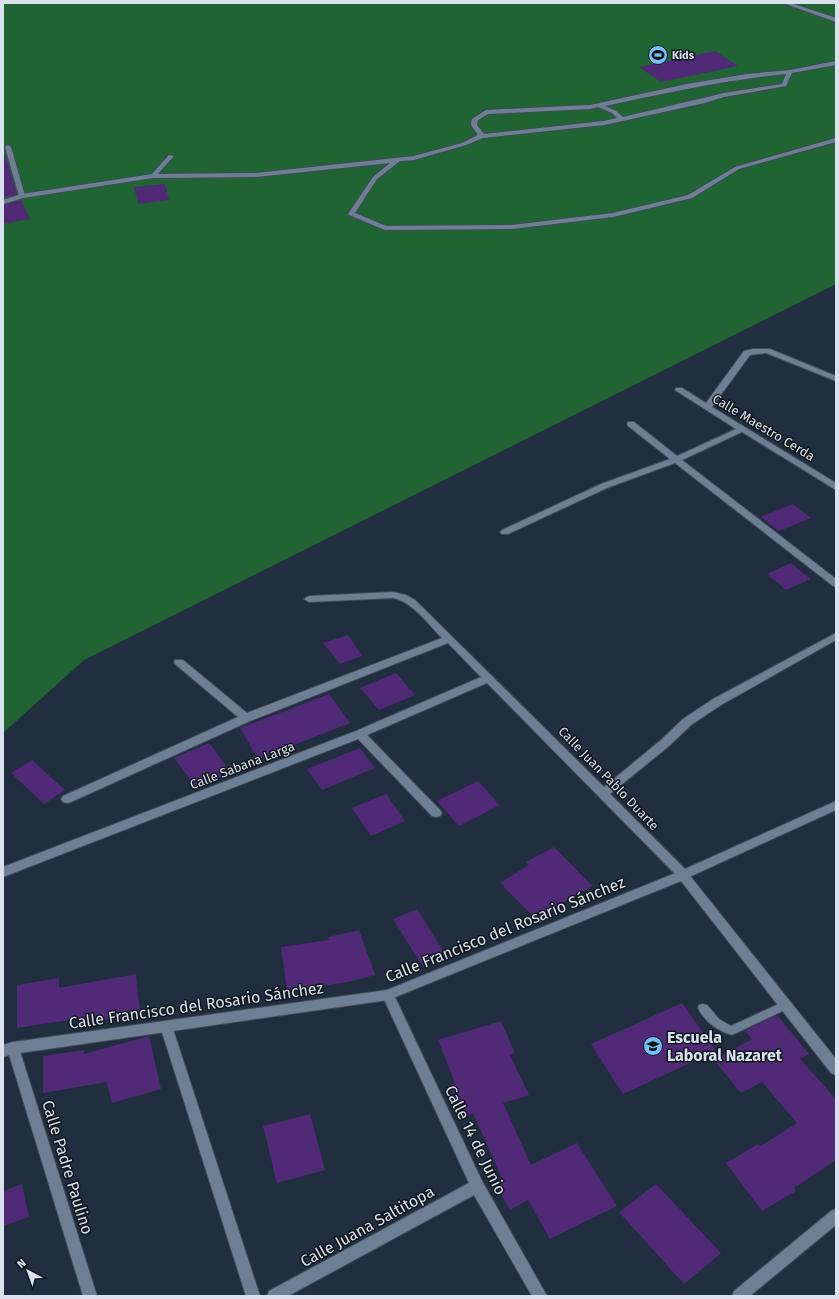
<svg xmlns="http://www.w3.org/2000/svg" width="839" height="1299" viewBox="0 0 839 1299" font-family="'Fira Sans',sans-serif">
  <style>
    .forest { fill: #206434 }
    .building { fill: #502a77 }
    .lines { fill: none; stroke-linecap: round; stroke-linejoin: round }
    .service-casing { stroke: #3f4b59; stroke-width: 2 }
    .minor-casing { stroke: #3f4b59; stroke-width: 2 }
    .tertiary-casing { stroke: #3f4b59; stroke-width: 2 }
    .service { fill: #6f7f93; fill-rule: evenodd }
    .minor { fill: #6f7f93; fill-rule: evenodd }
    .tertiary { fill: #6f7f93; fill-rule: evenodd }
    .labels { text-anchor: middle; stroke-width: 3; stroke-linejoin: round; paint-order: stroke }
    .far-poi-label { font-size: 11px; font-weight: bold; fill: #d8e1ec; stroke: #10161d; text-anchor: start }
    .street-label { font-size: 13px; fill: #d8e1ec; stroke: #10161d }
    .near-street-label { font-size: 16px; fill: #d8e1ec; stroke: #10161d }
    .near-poi-label { font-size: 16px; font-weight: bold; fill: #d8e1ec; stroke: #10161d; text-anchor: start }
  </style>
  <rect width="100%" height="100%" fill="#202e3f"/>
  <path class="forest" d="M3 3H836V284L84 660 3 733Z"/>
  <g class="building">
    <path d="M715 51 738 66 661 82 639 67Z"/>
    <path d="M5 154 17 194 3 198V155Z"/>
    <path d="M165 184 169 200 138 204 134 187Z"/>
    <path d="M21 200 30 219 3 224V205Z"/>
    <path d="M793 504 811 518 779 531 761 517Z"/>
    <path d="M791 563 810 579 786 590 767 574Z"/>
    <path d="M348 635 362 656 340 664 323 643Z"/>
    <path d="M396 673 415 695 379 710 360 688Z"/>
    <path d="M329 694 350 723 258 759 240 728Z"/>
    <path d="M209 743 231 772 197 788 174 758Z"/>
    <path d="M360 748 375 768 322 790 307 769Z"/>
    <path d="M32 760 65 790 44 804 11 773Z"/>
    <path d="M478 781 500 805 459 826 437 801Z"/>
    <path d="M386 794 405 821 371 836 352 808Z"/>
    <path d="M554 847 592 886 559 905 560 906 538 921 500 883 529 865 526 862Z"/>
    <path d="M417 909 445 954 421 964 393 919Z"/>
    <path d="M359 930 375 975 348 982 287 991 281 947 329 940 328 937Z"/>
    <path d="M136 974 140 1014 81 1024V1018L17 1028V985L59 978V988Z"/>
    <path d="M682 1003 716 1051 623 1094 591 1044Z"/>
    <path d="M777 1015 809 1054 800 1059 836 1099V1160L794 1188 796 1191 762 1211 726 1163 758 1144 761 1146 797 1123 762 1082 741 1093 714 1060 752 1039 745 1031Z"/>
    <path d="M501 1021 515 1053 510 1055 529 1095 503 1103 531 1165 577 1143 617 1206 550 1239 528 1200 510 1210 494 1182 502 1178 473 1113 463 1117 450 1085 455 1083 438 1040Z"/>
    <path d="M149 1036 161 1089 112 1103 107 1082 43 1093V1056L84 1050V1054Z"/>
    <path d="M310 1114 325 1170 277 1183 263 1126Z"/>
    <path d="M22 1184 29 1217 3 1226V1191Z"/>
    <path d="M656 1184 721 1253 684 1284 619 1212Z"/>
  </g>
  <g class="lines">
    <defs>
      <g id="service">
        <path d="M8 145 11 147 25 196 24 197 19 196 5 147Z"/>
        <path d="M169 155 174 156 155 177H151V175Z"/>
        <path d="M785 1001 789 1002 790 1005 789 1008 732 1035C718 1031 705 1022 698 1008L699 1005 703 1004 707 1005 719 1019 731 1026Z"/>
      </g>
      <g id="minor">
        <path d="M783 3H791L836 18V22Z"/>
        <path d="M836 61V65L792 73 786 86 724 97 705 103 604 125 483 138 466 145 414 160 400 161 377 179 355 213 386 226 512 225 613 213 688 195 735 167 836 138V142L739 169 692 198 613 217 512 229 385 230 349 215 348 214 373 177 390 163 256 177 153 178 23 198 3 204V200L22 194 153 174 256 173 414 156 462 143 478 135 471 125 472 119 486 110 590 105 687 84 747 74 790 70ZM786 74 782 84 724 93 623 117 616 111 605 106C665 93 725 80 786 74ZM598 107 612 113 617 118 604 121 484 134 477 125 478 120 488 114 590 109Z"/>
        <path d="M753 349H770L836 376V381L766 353 750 355 712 407 836 483V490L742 432 682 460 836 579V587L833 586 675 463 607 488 508 534H502L500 532 502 530 601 484 670 459 628 426 627 424 628 422H634L677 456 736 429 675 390 676 388H682L706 403 744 351Z"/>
        <path d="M393 592 406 595 415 600 604 787 661 740 683 719 713 699 836 633V640L721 705 691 725 669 746 610 794 685 869 836 801V810L687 878 683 880 679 878 487 683 367 735 440 810 442 813 440 816 436 817 432 816 358 739 3 877V867L356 731 481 677 448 643 250 721 71 802 67 803 63 802 61 799 63 796 238 717 175 664 174 662 175 660H183L247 713 442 638C428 624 413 602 393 598L309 602 304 599 309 596Z"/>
        <path d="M388 990 392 991 394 995 482 1181 547 1296H532L474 1195 288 1296H267L269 1291 469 1183 382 995 384 991Z"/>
        <path d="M166 1021 170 1022 172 1026 260 1296H246L160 1026 162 1022Z"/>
        <path d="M13 1042 18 1044 19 1048 97 1296H83L7 1048 8 1044Z"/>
        <path d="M836 1209V1225L750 1296H732L734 1291 831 1211Z"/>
      </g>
      <path id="tertiary" d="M683 870 687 872 836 1059V1075L831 1073 681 881 388 1000 13 1054 3 1057V1045L13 1042 387 990Z"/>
    </defs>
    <use href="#service" class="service-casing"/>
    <use href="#minor" class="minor-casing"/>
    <use href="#tertiary" class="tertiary-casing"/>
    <use href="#service" class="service"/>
    <use href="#minor" class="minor"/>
    <use href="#tertiary" class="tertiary"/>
  </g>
  <defs>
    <symbol id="stadium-disc" viewBox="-11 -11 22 22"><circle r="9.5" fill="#74c0f6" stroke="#10161d"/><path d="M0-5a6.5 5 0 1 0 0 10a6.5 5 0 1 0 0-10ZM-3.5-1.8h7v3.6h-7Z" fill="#111"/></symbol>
    <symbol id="school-disc" viewBox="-11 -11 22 22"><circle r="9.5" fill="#74c0f6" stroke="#10161d"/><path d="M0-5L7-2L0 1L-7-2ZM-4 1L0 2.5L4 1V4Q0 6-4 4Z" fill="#111"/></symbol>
  </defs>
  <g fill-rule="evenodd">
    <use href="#stadium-disc" x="647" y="44" width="22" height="22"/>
    <use href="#school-disc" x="642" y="1035" width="22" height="22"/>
  </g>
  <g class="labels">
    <g class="far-poi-label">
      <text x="672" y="59">Kids</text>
    </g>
    <g class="street-label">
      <text transform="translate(764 427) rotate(31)" y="5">Calle Maestro Cerda</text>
      <text transform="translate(242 765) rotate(-21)" y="5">Calle Sabana Larga</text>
      <text transform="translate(609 778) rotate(46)" y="5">Calle Juan Pablo Duarte</text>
    </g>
    <g class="near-street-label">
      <text transform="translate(505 929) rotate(-22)" y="6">Calle Francisco del Rosario Sánchez</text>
      <text transform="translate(196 1005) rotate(-8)" y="6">Calle Francisco del Rosario Sánchez</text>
      <text transform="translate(476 1140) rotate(64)" y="6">Calle 14 de Junio</text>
      <text transform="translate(68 1167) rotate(73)" y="6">Calle Padre Paulino</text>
      <text transform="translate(367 1226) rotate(-29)" y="6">Calle Juana Saltitopa</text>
    </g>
    <g class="near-poi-label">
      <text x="667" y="1043">Escuela<tspan x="667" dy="18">Laboral Nazaret</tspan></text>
    </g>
  </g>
  <rect width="839" height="1299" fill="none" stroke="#d8e1ec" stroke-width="8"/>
  <g transform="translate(28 1271) rotate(319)" stroke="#10161d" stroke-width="3" paint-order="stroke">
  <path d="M0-3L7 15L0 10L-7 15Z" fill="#d8e1ec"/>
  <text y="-6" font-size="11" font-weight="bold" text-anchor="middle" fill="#d8e1ec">N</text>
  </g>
</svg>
